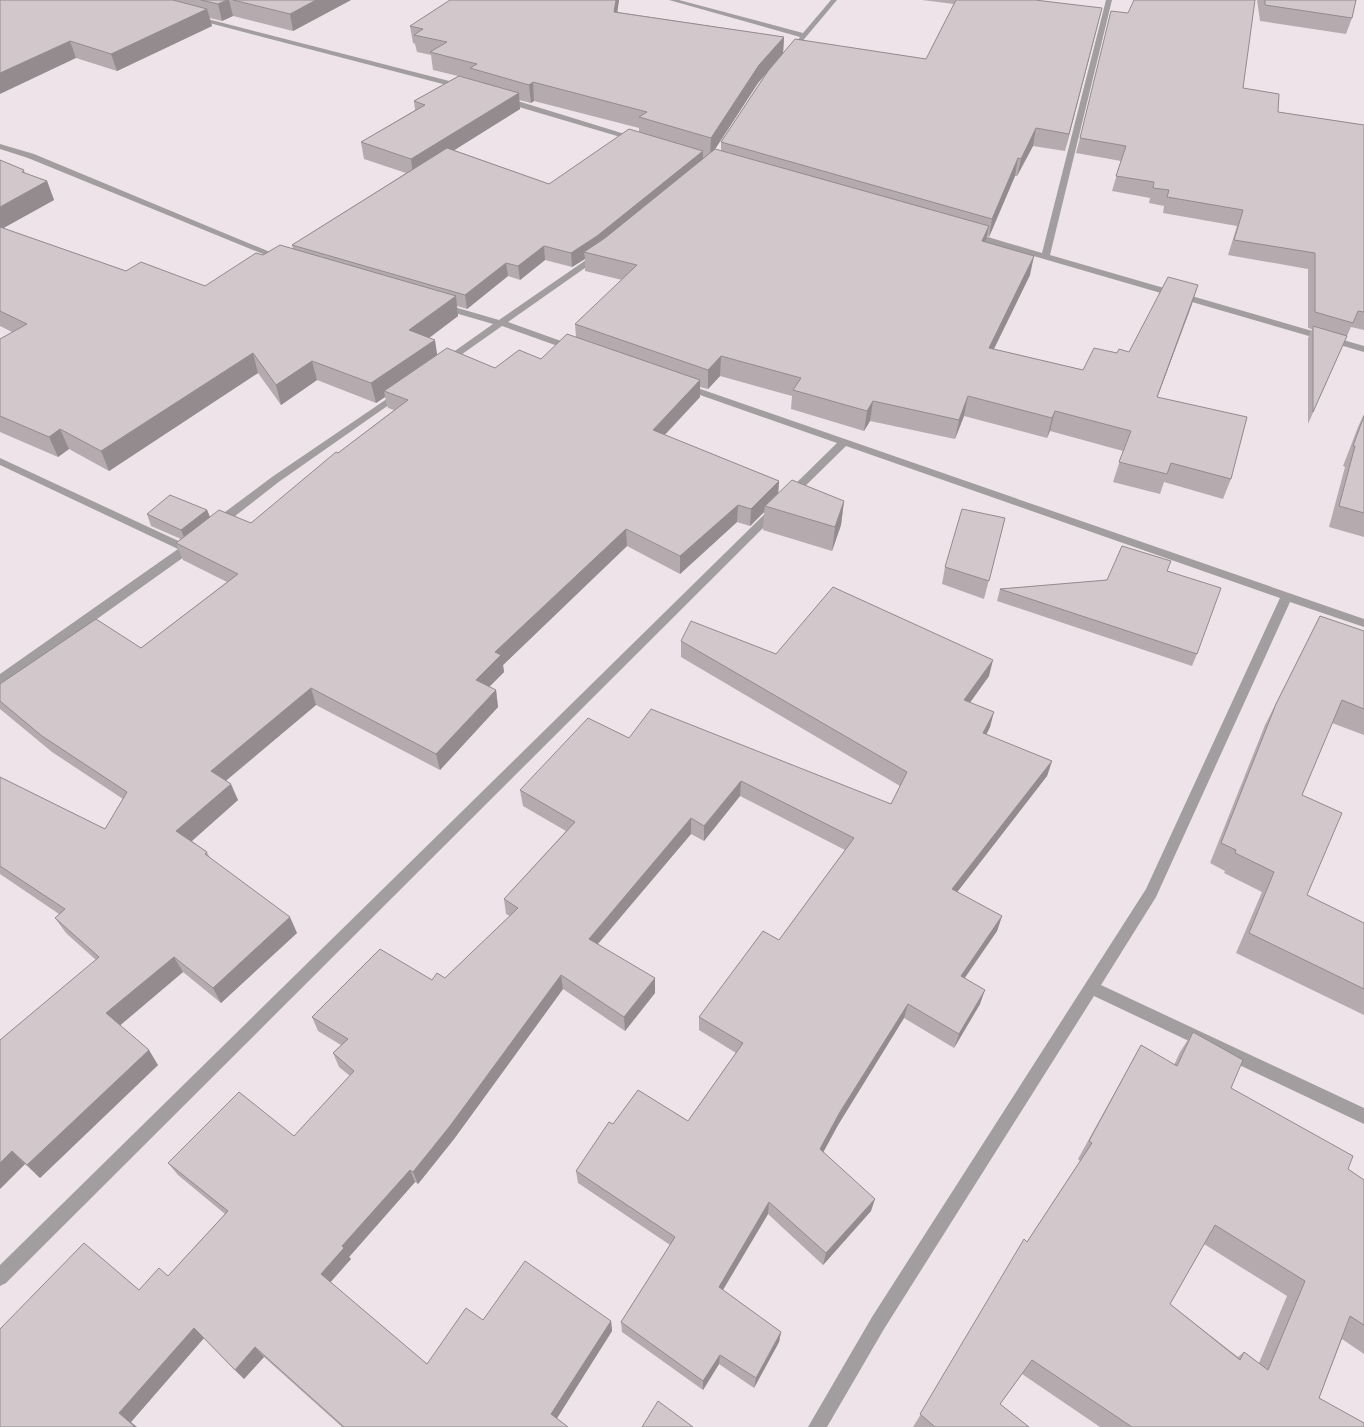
<svg xmlns="http://www.w3.org/2000/svg" width="1364" height="1427" viewBox="0 0 1364 1427" font-family="Quicksand,sans-serif">
  <style>
    .lines { fill: none; stroke-linecap: round; stroke-linejoin: round }
    .street { fill: #a29ea0; fill-rule: evenodd }
    .wall { fill: #b5abaf; fill-rule: evenodd }
    .shaded-wall { fill: #938b8e }
    .building { fill: #d2c7cb; stroke: #938b8e; fill-rule: evenodd }
  </style>
  <rect width="100%" height="100%" fill="#eee3e8"/>
  <g class="lines">
    <g class="street">
      <path d="M669 0H679L803 33 831 0H837L790 56 787 54 800 37Z"/>
      <path d="M1106 0H1112L1050 255 1364 346V352L968 237V233L971 232 1042 253Z"/>
      <path d="M196 16 465 85 466 87 462 89 194 19V17Z"/>
      <path d="M502 98H508L641 139 634 141 502 102Z"/>
      <path d="M0 144 34 154 287 259 280 261 28 158 0 149Z"/>
      <path d="M599 251 603 254 602 256 508 322 575 346V350H569L502 326 448 364H442V360L493 324 438 308V304H444L499 320Z"/>
      <path d="M686 384 1364 619V627L1290 602 1156 897 1101 985 1364 1108V1124L1094 996 884 1329 827 1427H808L872 1317 1146 889 1280 598 846 446 793 498H785L784 496 785 494 837 443 683 389V385Z"/>
      <path d="M400 390 403 391V395L280 481 221 527H213L212 524 213 521 272 477Z"/>
      <path d="M0 458 185 544 194 539 200 543 191 552 59 646 0 685V674L178 549 0 465Z"/>
      <path d="M775 506 780 510 779 512 6 1283 0 1286V1265L771 508Z"/>
    </g>
  </g>
  <g class="wall">
    <path d="M0 0H351L293 31 233 16 222 21 210 18 212 26 117 71 76 58Z"/>
    <path d="M450 0H619L617 12 784 37 783 54 926 59 954 4 922 0H1035L1098 24 1065 151 1033 146 1017 176H1015L989 237 987 236 986 242 1030 275 994 349 1083 370 1117 353 1129 352 1192 304 1157 398 1231 479 1223 499 1164 482 1160 494 1113 482 1123 451 1050 431 1047 438 964 416 955 439 870 421 864 431 791 409 792 396 720 376 708 389 700 387V397L665 435 779 481 778 493 844 501 841 525 832 551 763 530 764 512 750 526 737 522 680 574 627 546 503 665 504 672 489 687 496 690 498 707 440 770 316 705 226 781 238 800 192 841 207 852 210 858 297 933 221 1003 183 972 120 1025 158 1065 40 1178 25 1164 0 1189 96 960 66 933 55 918 59 914 0 874V777L105 829 123 799 52 752 0 709V684L141 648 227 582 183 560 176 543 181 539 151 526 147 514 207 510 210 517 251 523 338 453 394 410 388 408 385 397 376 403 317 380 281 405 258 373 109 471 69 449 58 457 0 432V339L12 332 0 326V160L24 170 25 173 47 181 54 200 3 228 126 271 205 286 263 255 293 249 292 245 406 173 364 159 361 142 415 110 414 101 458 76 433 70 431 55 417 52 415 44 413 43 410 26ZM768 71 721 142V151L715 149 758 83ZM519 100 531 103 534 101 639 128V132L549 184 454 150 520 109ZM585 259V271L622 280 575 324 576 337 541 359 495 368 437 355 429 338 458 316 457 306 467 309 508 276 520 280 545 260 572 267Z"/>
    <path d="M1257 0H1356L1352 18 1346 34 1260 21Z"/>
    <path d="M1128 13 1243 88 1278 112 1364 125V330L1351 327 1308 424V338L1312 329 1308 328V269L1228 255 1237 226 1163 213 1164 206 1149 203 1150 198 1112 191 1121 161 1076 153 1080 138Z"/>
    <path d="M1364 414V537L1329 527 1345 467 1343 466 1358 427Z"/>
    <path d="M1005 518 984 599 942 584 945 567Z"/>
    <path d="M1167 571 1197 654 1192 666 997 601 1000 589 1107 580Z"/>
    <path d="M1320 616 1364 631V735L1332 723 1302 795 1307 895 1364 923V1015L1236 953 1262 892 1224 873 1225 871 1210 863 1265 725Z"/>
    <path d="M681 641 776 654 989 676 970 703 990 727 986 735 1052 761 1047 776 957 892 1002 916 997 931 965 978 980 1004 954 1048 904 1018 838 1125 823 1152 871 1211 823 1265 768 1214 723 1290 781 1332 779 1342 754 1388 719 1364 703 1390 622 1332 621 1322 670 1245 578 1183 576 1171 613 1124 688 1121 736 1053 699 1030V1017L779 940 845 850 740 796 704 841 691 834 598 944 655 993 625 1031 563 989 454 1139 418 1184 415 1182 349 1257 351 1259 330 1282 427 1364 483 1320 611 1321 612 1331 557 1418 568 1427H342L264 1357 244 1379 204 1338 131 1422 0 1427 139 1290 168 1276 225 1214 178 1175 168 1163 294 1136 350 1076 339 1067 333 1053 341 1045 318 1031 312 1017 432 980 445 978 510 916 506 914 504 899 566 831 523 806 520 790 629 738 891 804 900 786 681 657Z"/>
    <path d="M1193 1032 1231 1088 1364 1180V1354L1342 1339 1319 1398 1364 1427H1100L1022 1374 1000 1404 1029 1427H913L1027 1242 1080 1161 1078 1159 1141 1045 1174 1065 1180 1052ZM1204 1244 1287 1296 1259 1363 1244 1352 1238 1357 1170 1304Z"/>
  </g>
  <g class="shaded-wall">
    <path d="M227 0H229L233 16 222 21 218 4Z"/>
    <path d="M316 0H351L293 31 290 14Z"/>
    <path d="M616 0H619L615 29 614 12Z"/>
    <path d="M1102 8 1098 24 1065 151 1069 134Z"/>
    <path d="M207 9 212 26 117 71 111 54Z"/>
    <path d="M784 37 783 54 758 83 710 157 711 138 759 65Z"/>
    <path d="M70 41 76 58 0 94V73Z"/>
    <path d="M533 82 534 101 531 103 529 85Z"/>
    <path d="M519 93 520 109 413 176 411 159Z"/>
    <path d="M1036 128 1033 146 1017 176 1021 159Z"/>
    <path d="M703 151V164L598 250 584 252 585 259 572 267 571 253Z"/>
    <path d="M1018 158 1015 176 989 237 992 219Z"/>
    <path d="M47 181 54 200 0 230V207Z"/>
    <path d="M989 226 985 245 982 241Z"/>
    <path d="M544 246 545 260 520 280 518 266Z"/>
    <path d="M1034 256 1030 275 985 367 989 348Z"/>
    <path d="M506 263 508 276 467 309 465 295Z"/>
    <path d="M1198 285 1192 304 1150 417 1157 397Z"/>
    <path d="M456 296 458 316 413 350 409 330Z"/>
    <path d="M435 340 438 360 384 391 385 397 376 403 371 383Z"/>
    <path d="M253 353 258 373 109 471 101 451Z"/>
    <path d="M721 356 720 376 708 389V370Z"/>
    <path d="M312 361 317 380 281 405 276 385Z"/>
    <path d="M700 380V397L653 447V430Z"/>
    <path d="M968 396 964 416 955 439 959 420Z"/>
    <path d="M873 401 870 421 864 431 867 411Z"/>
    <path d="M1055 411 1050 431 1047 438 1052 418Z"/>
    <path d="M60 429 69 449 58 457 49 437Z"/>
    <path d="M779 481 778 498 765 506 764 512 750 526 751 509Z"/>
    <path d="M844 501 841 525 832 551 835 527Z"/>
    <path d="M738 505 737 522 680 574V556Z"/>
    <path d="M207 510 212 522 186 542 181 530Z"/>
    <path d="M626 529 627 546 503 665 504 672 479 697 476 680 495 652Z"/>
    <path d="M993 660 989 676 960 716 964 700Z"/>
    <path d="M311 688 316 705 218 787 211 771Z"/>
    <path d="M496 690 498 707 440 770 436 754Z"/>
    <path d="M994 712 990 727 979 749 983 733Z"/>
    <path d="M1052 761 1047 776 948 904 952 889Z"/>
    <path d="M741 781 740 796 704 841V826Z"/>
    <path d="M231 784 238 800 185 847 176 831Z"/>
    <path d="M691 818V834L590 953 589 939Z"/>
    <path d="M1002 916 997 931 956 990 961 976Z"/>
    <path d="M290 917 297 933 221 1003 213 988Z"/>
    <path d="M174 957 183 972 117 1028 106 1013Z"/>
    <path d="M561 975 563 989 454 1139 418 1184 413 1172Z"/>
    <path d="M655 978V993L625 1031 624 1017Z"/>
    <path d="M985 990 980 1004 954 1048 959 1034Z"/>
    <path d="M908 1004 904 1018 838 1125 818 1162 820 1149 840 1112Z"/>
    <path d="M149 1050 158 1065 40 1178 27 1165Z"/>
    <path d="M12 1151 25 1164 0 1189V1163Z"/>
    <path d="M410 1170 415 1182 349 1257 351 1259 328 1285 321 1274 342 1246Z"/>
    <path d="M875 1199 871 1211 823 1265 826 1253Z"/>
    <path d="M769 1202 768 1214 718 1298 719 1287Z"/>
    <path d="M611 1321 612 1331 554 1423 551 1414Z"/>
    <path d="M194 1328 204 1338 131 1422 137 1427H135L119 1413Z"/>
    <path d="M781 1332 779 1342 754 1388 756 1378Z"/>
    <path d="M255 1347 264 1357 244 1379 235 1370Z"/>
    <path d="M720 1355 719 1364 703 1390V1381Z"/>
  </g>
  <g class="building">
    <path d="M0 0H173L207 9 111 54 70 41 0 73Z"/>
    <path d="M201 0H227L218 4Z"/>
    <path d="M233 0H316L290 14Z"/>
    <path d="M450 0H616L614 12 784 37 759 65 711 138 639 117 647 112 533 82 529 85 470 68 477 64 430 52 447 42 414 35 423 29 410 26Z"/>
    <path d="M956 0H1035L1102 8 1069 134 1036 128 1021 159 1018 158 992 219 721 142 768 71 795 39 926 59Z"/>
    <path d="M1134 0H1255L1243 88 1279 94 1278 112 1364 125V312L1358 311 1353 323 1315 312V253L1234 240 1243 210 1167 197 1169 190 1153 188 1154 182 1116 176 1126 146 1080 138 1111 11 1128 13Z"/>
    <path d="M1265 0H1356L1352 18 1265 5Z"/>
    <path d="M459 76 519 93 411 159 361 142 425 105 414 101Z"/>
    <path d="M629 129 703 151 597 236 571 253 544 246 518 266 506 263 465 295 292 245 447 148 549 184Z"/>
    <path d="M715 149 989 226 982 241 1034 256 989 348 1083 370 1094 348 1117 353 1119 349 1129 352 1168 277 1198 285 1157 397 1247 417 1231 479 1171 463 1167 474 1119 462 1131 431 1055 411 1052 418 968 396 959 420 873 401 867 411 793 390 801 378 721 356 708 370 575 324 637 265 584 252 605 238Z"/>
    <path d="M0 160 24 170 22 172 47 181 0 207Z"/>
    <path d="M0 227 126 271 141 262 205 286 256 253 263 255 280 245 456 296 409 330 435 340 371 383 312 361 276 385 253 353 101 451 60 429 49 437 0 416V339L27 324 0 311Z"/>
    <path d="M1313 326 1347 336 1313 412Z"/>
    <path d="M567 334 700 380 653 430 779 481 751 509 738 505 680 556 626 529 495 652 501 655 476 680 496 690 436 754 311 688 211 771 231 784 176 831 207 852 205 854 290 917 213 988 174 957 106 1013 149 1050 27 1165 12 1151 0 1163V1040L99 957 55 918 65 909 0 866V777L105 829 127 792 42 736 0 701V684L96 619 141 648 238 574 176 543 219 510 251 523 336 452 338 453 408 400 384 391 447 348 495 368 519 350 541 359Z"/>
    <path d="M1364 416V513L1339 506 1355 446H1353Z"/>
    <path d="M792 480 844 501 835 527 765 506Z"/>
    <path d="M170 495 207 510 181 530 147 514Z"/>
    <path d="M962 509 1005 518 989 581 945 567Z"/>
    <path d="M1122 546 1171 561 1167 571 1221 588 1197 654 1000 589 1107 580Z"/>
    <path d="M833 587 993 660 964 700 994 712 983 733 1052 761 952 889 1002 916 961 976 985 990 959 1034 908 1004 840 1112 820 1149 875 1199 826 1253 769 1202 719 1287 781 1332 756 1378 720 1355 703 1381 621 1322 675 1237 576 1171 609 1122 613 1124 638 1090 688 1121 743 1043 699 1017 763 931 779 940 854 838 741 781 704 826 691 818 589 939 655 978 624 1017 561 975 450 1126 413 1172 410 1170 342 1246 344 1248 321 1274 427 1364 466 1308 483 1320 525 1261 611 1321 551 1414 568 1427H344L255 1347 235 1370 194 1328 119 1413 135 1427H0V1329L84 1243 139 1290 159 1268 168 1276 228 1211 168 1163 239 1092 294 1136 354 1071 333 1053 348 1039 312 1017 380 949 432 980 437 973 445 978 518 908 504 899 575 822 520 790 588 718 629 738 651 709 891 804 907 772 681 641 691 621 776 654Z"/>
    <path d="M1320 616 1364 631V709L1342 700 1302 795 1342 813 1307 895 1364 923V989L1249 933 1274 872 1235 853 1236 850 1221 843 1276 704Z"/>
    <path d="M1193 1032 1243 1060 1231 1088 1353 1156 1348 1169 1364 1180V1325L1350 1316 1319 1398 1364 1423V1427H1132L1032 1360 1000 1404 1029 1427H935L920 1414 1024 1239 1027 1242 1092 1143 1089 1141 1141 1045 1177 1066ZM1215 1225 1305 1281 1268 1370 1244 1352 1240 1360 1170 1304Z"/>
    <path d="M658 1401 693 1427H642Z"/>
  </g>
</svg>
